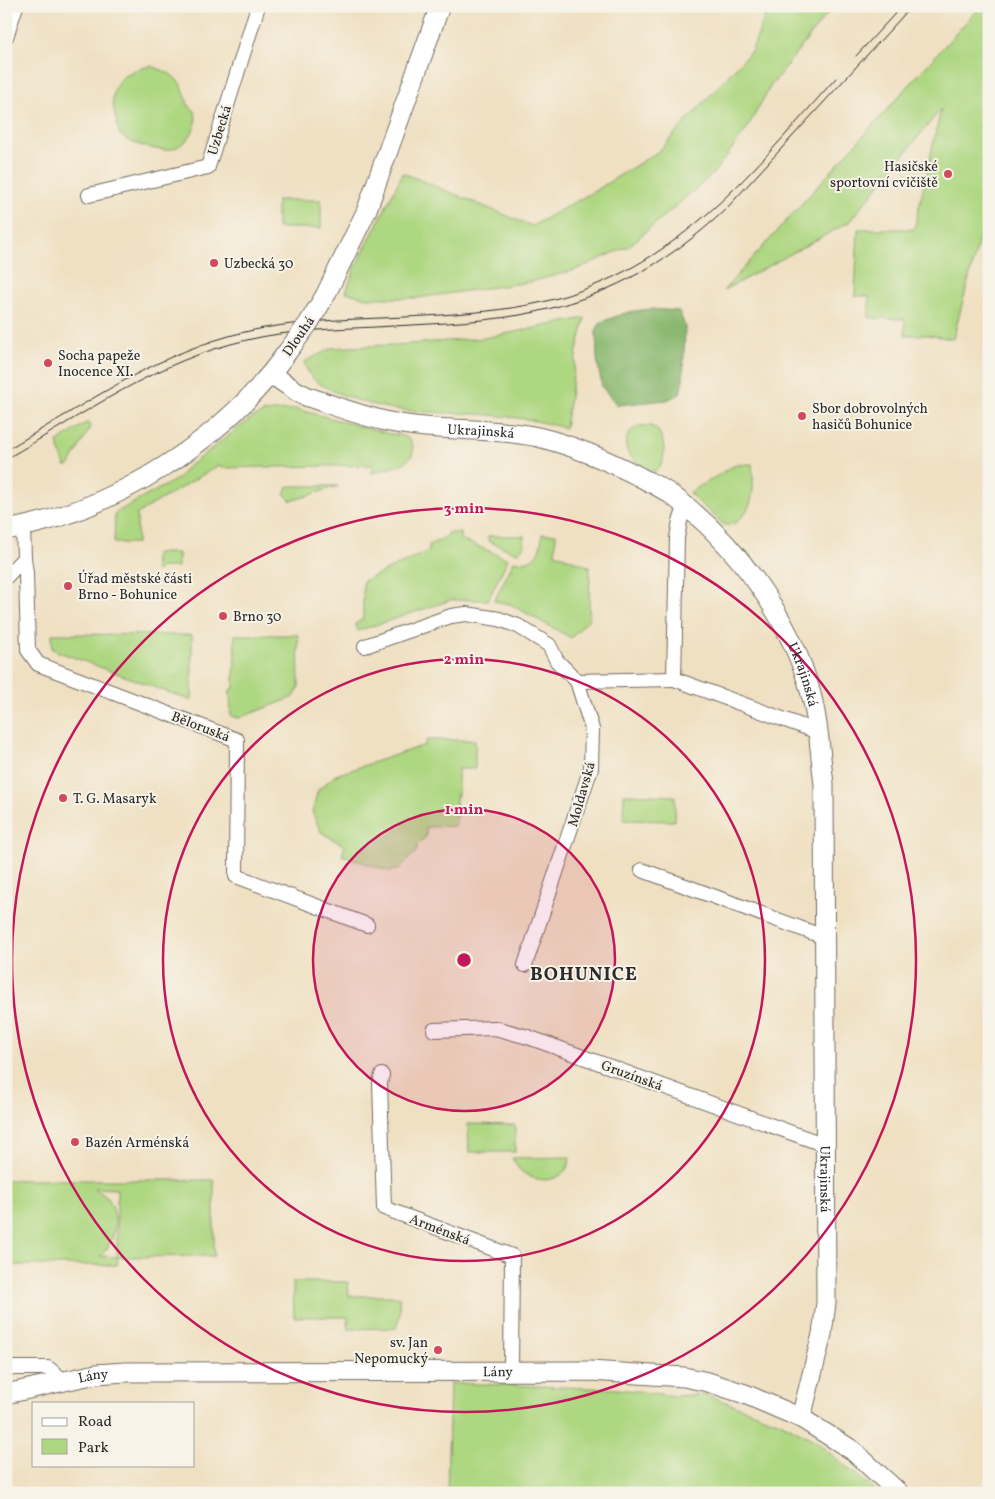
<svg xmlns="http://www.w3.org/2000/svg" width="995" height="1499" viewBox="0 0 995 1499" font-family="Vollkorn,serif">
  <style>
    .green { fill: #aed781; stroke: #6c8156; fill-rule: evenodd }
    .forest { fill: #8ab86f; stroke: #5a724d }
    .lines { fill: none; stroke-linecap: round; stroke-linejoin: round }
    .street-casing { stroke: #706a60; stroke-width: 16 }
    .secondary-casing { stroke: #706a60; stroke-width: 21 }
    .street { stroke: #fff; stroke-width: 14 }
    .secondary { stroke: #fff; stroke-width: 19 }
    .tram { stroke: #2b2b2b; stroke-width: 1 }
    .secondary-bridge-casing { stroke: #706a60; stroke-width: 21; stroke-linecap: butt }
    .secondary-bridge { stroke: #fff; stroke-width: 19 }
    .ring { fill: none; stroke: #c2185b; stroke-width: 2.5 }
    .poi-dot { fill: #d1495b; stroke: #f7f3e8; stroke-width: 2 }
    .labels { text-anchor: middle; stroke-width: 4; stroke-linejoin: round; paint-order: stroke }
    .street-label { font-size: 14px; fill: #2b2b2b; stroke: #f7f3e8 }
    .poi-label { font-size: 14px; fill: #2b2b2b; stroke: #f7f3e8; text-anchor: start }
    .district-label { font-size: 19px; font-weight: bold; letter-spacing: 1px; fill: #2b2b2b; stroke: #f7f3e8 }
    .centre { fill: #c2185b; stroke: #f7f3e8; stroke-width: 2.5 }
    .ring-label { font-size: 15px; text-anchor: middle; font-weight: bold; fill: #c2185b; stroke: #f7f3e8; stroke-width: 4; stroke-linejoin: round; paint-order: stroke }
  </style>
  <rect width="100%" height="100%" fill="#f7f3e8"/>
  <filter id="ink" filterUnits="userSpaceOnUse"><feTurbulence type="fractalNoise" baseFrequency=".02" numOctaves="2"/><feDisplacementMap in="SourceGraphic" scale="10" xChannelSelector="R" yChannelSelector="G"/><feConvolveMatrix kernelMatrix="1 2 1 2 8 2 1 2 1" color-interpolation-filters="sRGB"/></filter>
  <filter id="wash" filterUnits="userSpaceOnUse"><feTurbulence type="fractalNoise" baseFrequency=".0096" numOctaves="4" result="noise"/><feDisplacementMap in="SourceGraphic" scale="20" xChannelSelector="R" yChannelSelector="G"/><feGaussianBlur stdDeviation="1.12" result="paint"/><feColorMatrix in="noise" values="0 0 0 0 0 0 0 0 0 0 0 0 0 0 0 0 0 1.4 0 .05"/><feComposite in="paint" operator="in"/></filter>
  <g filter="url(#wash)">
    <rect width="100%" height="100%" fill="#efe0c2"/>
    <g class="green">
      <path d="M769 6H833L770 87 746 130 712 175 629 246 575 270 530 282 417 298H366L346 292 354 270 403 173 532 226 598 189 659 151 752 50Z"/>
      <path d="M986 6H989V202L953 339 928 335H905V319L869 318V296H855L858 229H914L941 109 849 222 723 291 977 10Z"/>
      <path d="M151 66C175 74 182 80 188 105 197 110 197 118 194 128 191 139 177 150 166 150 155 150 126 143 120 134 117 129 117 121 115 115 107 85 122 71 151 66Z"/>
      <rect x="277" y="200" width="44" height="28"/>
      <path d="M585 318 577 351 565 428C540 421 515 417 490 415 458 412 426 414 395 409 373 406 332 394 316 381 309 376 307 370 304 362L332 348 411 344 484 338Z"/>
      <path d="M296 409 390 434C400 435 413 436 413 449 413 453 412 457 409 459 402 466 381 470 372 473V465L221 468 219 465 137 514V543H114L115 513 179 478 185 469 250 419 265 412Z"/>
      <path d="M86 423H89L91 426 69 466H65L57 442Z"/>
      <path d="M639 426C643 426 648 425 651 426 664 430 667 454 661 465 660 467 658 469 656 471 650 471 647 468 641 465 624 456 618 436 639 426Z"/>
      <path d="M752 464C753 474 754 487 752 497 750 509 737 530 723 524L689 493 735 465Z"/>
      <path d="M293 486H338L291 501 284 494 287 487Z"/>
      <path d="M447 533H460V539L508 559 488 600H451L358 631 355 624 363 619V581L429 551V545L448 536Z"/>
      <path d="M542 534H556L555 553 590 567 589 619 571 638 510 604 494 601 514 561C534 566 542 551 542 534Z"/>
      <path d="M488 536H524V546L517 553 488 541Z"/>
      <path d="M155 553H178V567H161L157 571 155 570Z"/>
      <path d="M52 634 192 635V701L59 652 52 649Z"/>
      <path d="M235 635H298L299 687 294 697 239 718 231 716 230 690 234 688Z"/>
      <path d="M426 740H475V769H458V796H456V826L426 827V837L417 845V851L398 870 388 871 342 855 345 846 321 832 312 812 318 790 336 775 425 745Z"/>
      <path d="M624 794 675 796V821L623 820Z"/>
      <path d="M468 1124 515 1125V1152H469Z"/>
      <path d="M570 1157C569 1182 538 1186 521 1171 517 1168 515 1162 512 1158Z"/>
      <path d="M214 1180V1256L118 1257 117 1265H6V1180ZM94 1188 117 1189V1257L100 1256C115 1243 120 1219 110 1201 106 1195 99 1192 94 1188Z"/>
      <path d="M293 1282H348L349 1296H399L400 1314 396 1328 348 1329V1317H294Z"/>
      <path d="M450 1383 619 1389 675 1396 704 1394 780 1422 814 1440 878 1493H447Z"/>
    </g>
    <path class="forest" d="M650 309 679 311 685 326 683 380 680 394 667 400 617 405 602 387 597 359 596 331 601 322 628 312Z"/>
  </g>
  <g filter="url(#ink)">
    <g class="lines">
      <defs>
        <g id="street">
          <path d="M6 37 16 6"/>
          <path d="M89 195 208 167 258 6"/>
          <path d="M686 506 680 521 677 538 674 679 818 732"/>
          <path d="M23 527 24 558 26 573 28 650 38 664 237 740 236 876 367 925"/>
          <path d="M6 577 24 558"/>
          <path d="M365 646 451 616 466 614 499 619 518 626 549 645 557 661 577 681 592 729 591 768 525 965"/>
          <path d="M577 681 674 679"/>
          <path d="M642 870 824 937"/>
          <path d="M434 1030 495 1028 528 1037 825 1145"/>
          <path d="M382 1075 380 1083 384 1208 512 1256 511 1371"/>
          <path d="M6 1368H48L63 1380"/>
        </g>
        <g id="secondary">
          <path d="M325 296 366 212 440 6"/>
          <path id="s1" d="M271 374 296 391 308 397C336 406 366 418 395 423 442 432 491 427 538 437 575 446 607 460 640 477 651 483 663 488 673 496 735 542 791 618 811 694 819 723 820 754 824 784L826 1303 822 1334 801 1418"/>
          <path d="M6 530C114 511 224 440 288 351"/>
          <path id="s2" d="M6 1394 96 1374 125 1372 590 1371 684 1377 708 1382 745 1394 801 1418 852 1450 899 1493"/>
        </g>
      </defs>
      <use href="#street" class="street-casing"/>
      <use href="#secondary" class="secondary-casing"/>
      <use href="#street" class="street"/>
      <use href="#secondary" class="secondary"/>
      <g class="tram">
        <path d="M856 56 902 6"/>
        <path d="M6 450C80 408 147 359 229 336 296 317 372 320 441 315 481 312 520 309 558 298 683 262 753 170 836 78"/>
        <path d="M6 459C84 414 158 360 247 340 289 330 333 329 376 327 424 324 473 323 520 315 600 301 668 264 726 209L912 6"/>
      </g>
      <defs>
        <path id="secondary-bridge" d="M288 351 308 324 325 296"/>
      </defs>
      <use href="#secondary-bridge" class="secondary-bridge-casing"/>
      <use href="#secondary-bridge" class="secondary-bridge"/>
    </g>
  </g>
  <circle cx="464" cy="960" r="151" fill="#c2185b" fill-opacity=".12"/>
  <g class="ring">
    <circle cx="464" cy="960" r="151"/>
    <circle cx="464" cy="960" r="301"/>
    <circle cx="464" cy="960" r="452"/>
  </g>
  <g class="poi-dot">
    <circle cx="948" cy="174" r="5"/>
    <circle cx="214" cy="263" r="5"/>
    <circle cx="48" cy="363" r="5"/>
    <circle cx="802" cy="416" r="5"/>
    <circle cx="68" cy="586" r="5"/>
    <circle cx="223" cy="616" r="5"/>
    <circle cx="63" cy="798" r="5"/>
    <circle cx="75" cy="1142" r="5"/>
    <circle cx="438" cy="1350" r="5"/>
  </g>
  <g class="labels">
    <g class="street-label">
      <text transform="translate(219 130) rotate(-73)" y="5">Uzbecká</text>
      <text transform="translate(298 336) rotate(-55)" y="5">Dlouhá</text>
      <text dy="5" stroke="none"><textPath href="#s1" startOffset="221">Ukrajinská</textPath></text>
      <text dy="5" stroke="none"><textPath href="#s1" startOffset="651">Ukrajinská</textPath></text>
      <text transform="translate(201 726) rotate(21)" y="5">Běloruská</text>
      <text transform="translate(581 794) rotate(-74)" y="5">Moldavská</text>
      <text transform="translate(632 1075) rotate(20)" y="5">Gruzínská</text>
      <text dy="5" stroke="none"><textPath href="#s1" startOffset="1158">Ukrajinská</textPath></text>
      <text transform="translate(440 1229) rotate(21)" y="5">Arménská</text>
      <text dy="5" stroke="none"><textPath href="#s2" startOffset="494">Lány</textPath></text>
      <text dy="5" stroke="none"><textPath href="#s2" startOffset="89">Lány</textPath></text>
    </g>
    <g class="poi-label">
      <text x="938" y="171" text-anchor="end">Hasičské<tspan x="938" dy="16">sportovní cvičiště</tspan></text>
      <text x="224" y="268">Uzbecká 30</text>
      <text x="58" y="360">Socha papeže<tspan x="58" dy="16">Inocence XI.</tspan></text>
      <text x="812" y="413">Sbor dobrovolných<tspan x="812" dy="16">hasičů Bohunice</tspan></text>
      <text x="78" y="583">Úřad městské části<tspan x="78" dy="16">Brno - Bohunice</tspan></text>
      <text x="233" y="621">Brno 30</text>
      <text x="73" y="803">T. G. Masaryk</text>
      <text x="85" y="1147">Bazén Arménská</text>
      <text x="428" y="1347" text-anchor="end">sv. Jan<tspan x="428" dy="16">Nepomucký</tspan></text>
    </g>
    <g class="district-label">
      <text x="584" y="980">BOHUNICE</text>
    </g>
  </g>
  <circle cx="464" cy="960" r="8" class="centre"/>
  <g class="ring-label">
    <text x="464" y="513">3 min</text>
    <text x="464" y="664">2 min</text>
    <text x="464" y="814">1 min</text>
  </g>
  <rect width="995" height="1499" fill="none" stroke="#f7f3e8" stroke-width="25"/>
  <rect x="32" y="1402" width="162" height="65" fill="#f7f3e8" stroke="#a5a39c"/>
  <rect x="42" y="1418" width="25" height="8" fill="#ffffff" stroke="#a5a39c"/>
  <text x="78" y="1426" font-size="15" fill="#2b2b2b">Road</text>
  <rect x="42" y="1439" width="25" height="15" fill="#aed781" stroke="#a5a39c"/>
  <text x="78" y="1452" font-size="15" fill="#2b2b2b">Park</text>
</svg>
